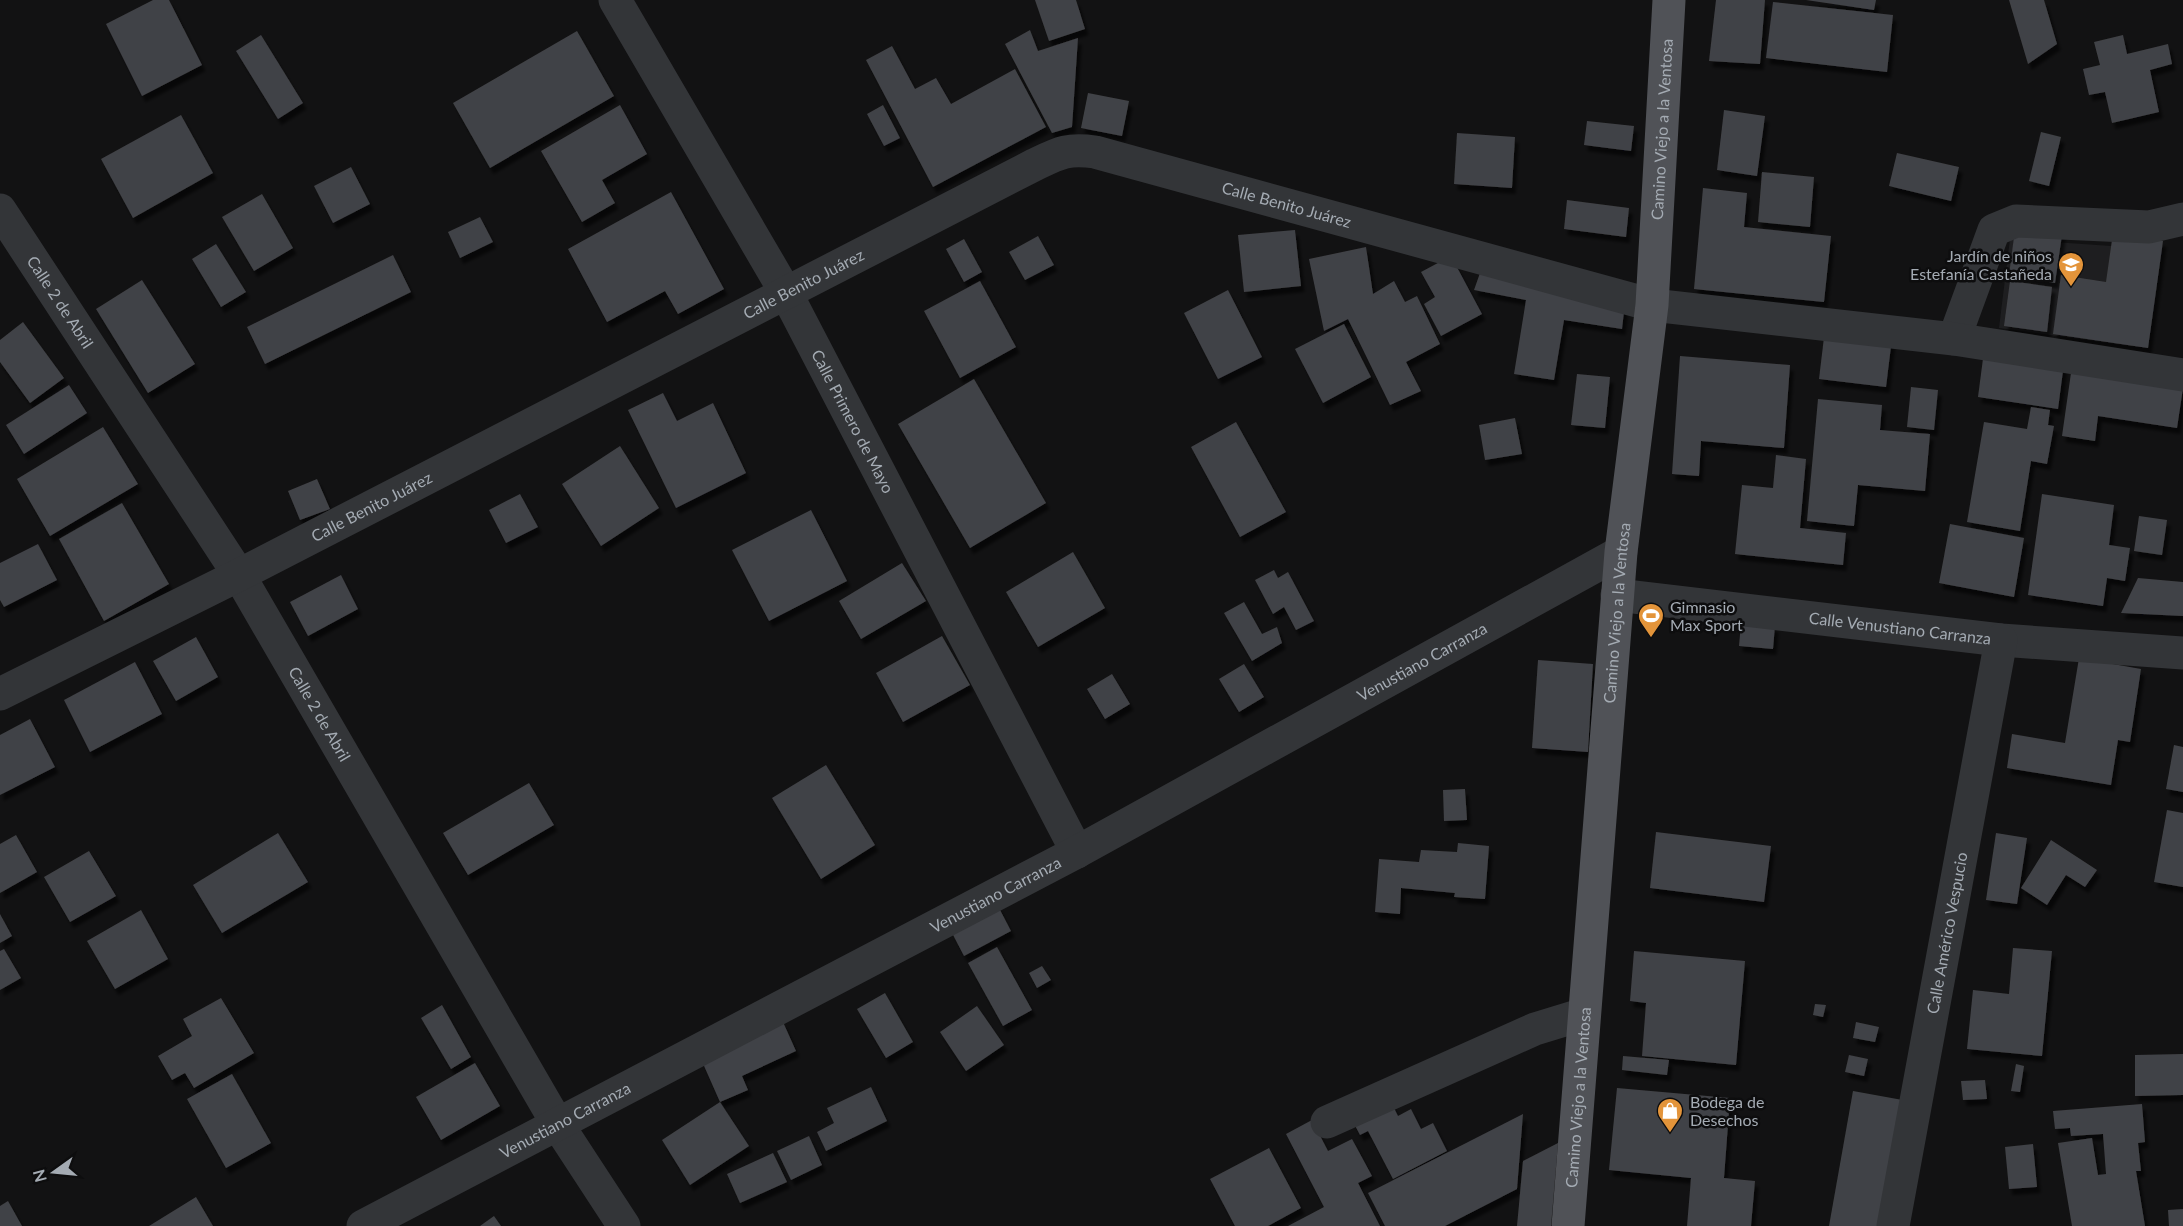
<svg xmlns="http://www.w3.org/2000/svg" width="2183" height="1226" viewBox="0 0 2183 1226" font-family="Lato,sans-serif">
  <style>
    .built { fill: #1e1e20 }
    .building { fill: #414246; filter: url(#shadow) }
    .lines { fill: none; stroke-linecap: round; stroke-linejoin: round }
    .minor { stroke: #333538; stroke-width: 33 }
    .major { stroke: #505257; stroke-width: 33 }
    .labels { text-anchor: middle; stroke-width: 5; stroke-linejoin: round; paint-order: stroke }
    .street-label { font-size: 16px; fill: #a4abb3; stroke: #0d0d0e }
    .poi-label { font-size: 16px; fill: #a4abb3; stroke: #0d0d0e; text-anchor: start }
  </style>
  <defs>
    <filter id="shadow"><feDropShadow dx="3.5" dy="6" stdDeviation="1.5" flood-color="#0009"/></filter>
  </defs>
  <rect width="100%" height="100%" fill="#121213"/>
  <path class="built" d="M2010 239 2140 248 2137 347 1999 328Z"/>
  <g class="building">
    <path d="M153 0H169L202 65 142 96 106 24Z"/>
    <path d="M1035 0H1076L1085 29 1049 41Z"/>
    <path d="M1716 0H1765L1760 64 1709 61Z"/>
    <path d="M1806 0H1876L1874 10Z"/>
    <path d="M2009 0H2044L2057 44 2028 64Z"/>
    <path d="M1773 2 1893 15 1887 72 1766 58Z"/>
    <path d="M1030 30 1038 51 1078 38 1072 127 1052 133 1005 44Z"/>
    <path d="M577 31 614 96 490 168 453 103Z"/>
    <path d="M261 35 303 103 278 119 236 51Z"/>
    <path d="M2123 35 2127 54 2168 44 2172 64 2150 70 2159 112 2112 123 2105 92 2089 95 2083 69 2100 65 2094 42Z"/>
    <path d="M892 46 915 89 936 78 951 104 1015 69 1046 127 933 187 866 60Z"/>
    <path d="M1088 93 1129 101 1122 136 1081 128Z"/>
    <path d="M620 105 647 154 602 180 615 203 582 222 541 151Z"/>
    <path d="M883 105 900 138 884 146 867 114Z"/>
    <path d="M1724 110 1765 116 1757 176 1717 170Z"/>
    <path d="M181 115 213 173 133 218 101 159Z"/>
    <path d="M1587 121 1634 126 1631 151 1584 145Z"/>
    <path d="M2041 132 2061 137 2049 186 2029 181Z"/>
    <path d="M1457 133 1515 137 1512 188 1454 184Z"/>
    <path d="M1897 153 1959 167 1951 201 1889 186Z"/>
    <path d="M351 167 370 204 333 223 314 186Z"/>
    <path d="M1762 172 1814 177 1810 227 1758 222Z"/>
    <path d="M1703 188 1747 193 1744 227 1831 236 1824 302 1694 289Z"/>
    <path d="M671 192 724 289 678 314 665 291 607 322 568 249Z"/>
    <path d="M262 194 293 248 254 271 222 217Z"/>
    <path d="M1567 200 1629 208 1626 237 1564 229Z"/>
    <path d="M480 217 493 242 460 258 448 232Z"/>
    <path d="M2016 222 2063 228 2055 283 2009 275Z"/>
    <path d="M1295 230 1301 286 1244 292 1238 235Z"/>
    <path d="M2113 233 2163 241 2148 348 2053 334 2061 275 2106 282Z"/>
    <path d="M1038 236 1054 265 1025 280 1009 252Z"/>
    <path d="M964 239 982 272 964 282 946 249Z"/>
    <path d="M216 244 246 292 221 307 192 259Z"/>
    <path d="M1366 247 1373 294 1394 281 1405 302 1417 296 1440 344 1406 362 1421 391 1390 405 1348 319 1324 331 1309 259Z"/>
    <path d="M393 255 411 292 265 364 247 327Z"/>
    <path d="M1451 256 1482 314 1441 336 1424 304 1435 297 1421 272Z"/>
    <path d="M1480 273 1625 303 1622 329 1564 320 1554 380 1514 374 1526 300 1474 290Z"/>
    <path d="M142 280 195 364 148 393 96 309Z"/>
    <path d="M980 281 1016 347 960 378 924 311Z"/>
    <path d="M2010 281 2052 287 2047 332 2004 326Z"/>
    <path d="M1228 290 1262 357 1218 379 1184 313Z"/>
    <path d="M23 322 64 378 30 403 0 362V340Z"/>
    <path d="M1344 324 1371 377 1323 403 1295 349Z"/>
    <path d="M1825 329 1892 338 1886 387 1819 379Z"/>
    <path d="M1984 351 2064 363 2058 409 1978 397Z"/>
    <path d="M1680 356 1790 365 1784 448 1701 441 1699 476 1672 474Z"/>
    <path d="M2072 366 2183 388 2177 428 2098 416 2095 441 2062 436Z"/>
    <path d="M1577 374 1610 377 1605 428 1571 425Z"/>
    <path d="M974 379 1046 503 970 548 898 424Z"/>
    <path d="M69 385 87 413 24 454 6 425Z"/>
    <path d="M1911 387 1938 390 1934 430 1907 427Z"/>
    <path d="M663 393 677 421 713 403 746 473 676 508 628 410Z"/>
    <path d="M1818 399 1882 405 1880 430 1930 434 1925 491 1858 485 1854 526 1807 521Z"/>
    <path d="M2031 407 2050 410 2048 425 2054 426 2047 464 2031 461 2020 531 1967 522 1984 422 2027 429Z"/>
    <path d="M1515 418 1522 454 1485 460 1479 425Z"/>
    <path d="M1236 422 1286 512 1240 537 1191 447Z"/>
    <path d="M103 427 138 484 50 536 17 479Z"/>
    <path d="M620 446 659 508 601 546 562 484Z"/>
    <path d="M1776 455 1806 459 1800 528 1846 533 1843 565 1735 554 1742 485 1773 488Z"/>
    <path d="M317 479 330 509 300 520 288 491Z"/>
    <path d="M520 494 538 527 506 543 489 510Z"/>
    <path d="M2042 494 2114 505 2109 545 2130 548 2125 581 2107 578 2103 606 2028 595Z"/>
    <path d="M122 503 169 584 104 621 59 539Z"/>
    <path d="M811 510 847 581 769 621 732 550Z"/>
    <path d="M2139 516 2167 520 2162 555 2134 551Z"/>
    <path d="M1950 524 2024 538 2014 597 1939 583Z"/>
    <path d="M38 544 57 580 4 607 0 600V563Z"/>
    <path d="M1073 552 1105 608 1038 647 1006 592Z"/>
    <path d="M902 563 926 601 861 639 839 601Z"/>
    <path d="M1274 570 1278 578 1288 572 1314 621 1296 630 1284 607 1273 614 1255 580Z"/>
    <path d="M341 575 358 609 308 636 290 602Z"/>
    <path d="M2138 578 2183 582V616L2121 613Z"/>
    <path d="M1244 602 1262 634 1277 627 1282 643 1252 661 1224 613Z"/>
    <path d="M1741 623 1775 626 1773 649 1739 646Z"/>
    <path d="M942 636 970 685 903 722 876 673Z"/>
    <path d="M196 637 218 677 176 701 153 661Z"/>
    <path d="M2079 658 2141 669 2130 742 2118 740 2111 785 2007 768 2012 734 2065 743Z"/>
    <path d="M1538 660 1593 664 1588 752 1532 748Z"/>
    <path d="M135 662 162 714 90 752 64 700Z"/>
    <path d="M1244 664 1264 697 1239 712 1219 679Z"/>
    <path d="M1112 674 1130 704 1105 719 1087 689Z"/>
    <path d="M30 719 55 767 0 795V735Z"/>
    <path d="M2174 745 2183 747V792L2166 789Z"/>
    <path d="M826 765 875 845 821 879 772 798Z"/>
    <path d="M529 783 554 825 468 875 443 833Z"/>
    <path d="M1465 789 1467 820 1444 821 1443 790Z"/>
    <path d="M2167 810 2183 813V887L2154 882Z"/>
    <path d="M1656 832 1771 846 1764 902 1650 888Z"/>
    <path d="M278 833 308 882 222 933 193 885Z"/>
    <path d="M1996 833 2027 838 2017 904 1986 900Z"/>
    <path d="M16 835 37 872 0 893V844Z"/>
    <path d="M2051 840 2097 870 2085 887 2066 875 2047 905 2021 888Z"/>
    <path d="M1458 843 1489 846 1485 899 1454 897 1455 893 1401 888 1400 914 1375 912 1379 859 1419 862 1421 850 1457 852Z"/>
    <path d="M89 851 116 896 70 922 44 877Z"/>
    <path d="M998 906 1011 931 964 956 951 931Z"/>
    <path d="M141 910 168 959 115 989 87 941Z"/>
    <path d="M0 914 12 936 0 943Z"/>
    <path d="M997 947 1032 1010 1003 1026 968 963Z"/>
    <path d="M2013 948 2052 951 2042 1056 1967 1049 1973 990 2009 994Z"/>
    <path d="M4 949 21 978 0 990V951Z"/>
    <path d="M1634 951 1745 961 1736 1065 1642 1056 1646 1003 1630 1001Z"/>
    <path d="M1042 966 1051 980 1037 988 1029 973Z"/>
    <path d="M885 993 913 1042 886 1058 857 1009Z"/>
    <path d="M221 998 254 1053 194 1088 185 1073 172 1080 158 1056 192 1036 183 1019Z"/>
    <path d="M1815 1004 1826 1005 1823 1017 1813 1015Z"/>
    <path d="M442 1005 471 1057 451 1069 421 1018Z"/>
    <path d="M977 1006 1004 1045 966 1071 940 1032Z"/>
    <path d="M783 1022 796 1051 742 1076 748 1090 720 1102 701 1059Z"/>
    <path d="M1856 1022 1879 1027 1875 1042 1853 1038Z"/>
    <path d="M2183 1054V1095L2135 1096V1055Z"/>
    <path d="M1849 1055 1868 1059 1864 1076 1845 1072Z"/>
    <path d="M1623 1056 1669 1060 1667 1075 1622 1070Z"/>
    <path d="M475 1063 500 1106 441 1140 416 1097Z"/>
    <path d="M2016 1064 2024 1066 2020 1092 2011 1091Z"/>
    <path d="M232 1074 271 1143 226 1168 187 1099Z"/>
    <path d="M1985 1080 1987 1099 1963 1100 1961 1081Z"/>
    <path d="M871 1087 887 1121 826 1151 817 1132 834 1123 827 1108Z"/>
    <path d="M1617 1088 1730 1098 1724 1178 1755 1181 1751 1226H1687L1691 1178 1609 1170Z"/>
    <path d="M1853 1091 1908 1101 1886 1226H1829Z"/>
    <path d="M1388 1096 1398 1116 1411 1109 1421 1129 1433 1123 1447 1151 1393 1179 1368 1131 1360 1135 1350 1116Z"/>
    <path d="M720 1102 749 1146 690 1185 662 1140Z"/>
    <path d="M2142 1104 2145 1142 2138 1143 2141 1171H2136L2145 1226H2072L2058 1143 2092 1138 2098 1175 2106 1174 2103 1134 2071 1136 2070 1128 2055 1129 2053 1111Z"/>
    <path d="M1523 1114 1517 1189 1445 1226H1385L1368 1193Z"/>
    <path d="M1312 1120 1328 1151 1352 1139 1372 1176 1358 1183 1380 1226H1288L1324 1207 1286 1134Z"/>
    <path d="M809 1136 822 1165 791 1180 777 1151Z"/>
    <path d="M1558 1143 1551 1226H1517L1523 1161Z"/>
    <path d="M2033 1144 2037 1187 2009 1189 2005 1147Z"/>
    <path d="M1269 1148 1301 1208 1268 1226H1235L1210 1179Z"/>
    <path d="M773 1153 787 1182 740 1203 727 1174Z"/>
    <path d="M196 1197 213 1226H149Z"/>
    <path d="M8 1201 22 1226H0V1206Z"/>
    <path d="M2183 1209V1226H2169L2168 1210Z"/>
    <path d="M494 1216 501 1226H480Z"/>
  </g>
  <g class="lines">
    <g class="minor">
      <path id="s1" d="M615 0 786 293 1077 852"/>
      <path id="s2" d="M0 210 239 575 558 1125 624 1226"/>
      <path d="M1954 339 1994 230 2016 221 2149 227 2183 219"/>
      <path id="s3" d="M1617 595 2001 640 2183 653"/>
      <path id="s4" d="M0 694 239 575 1034 165C1059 153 1067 148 1095 152L1652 305 1954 339 2183 375"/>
      <path d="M1327 1122 1535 1029 1584 1014"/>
      <path id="s5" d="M363 1226 1077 852 1621 552"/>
      <path id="s6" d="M1893 1226 2001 640"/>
    </g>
    <path class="major" id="s7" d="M1568 1226 1621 552 1652 305 1669 0"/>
  </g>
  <defs>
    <symbol id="school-pin" viewBox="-11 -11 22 30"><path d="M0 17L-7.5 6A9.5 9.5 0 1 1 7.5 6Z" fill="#e3943a" stroke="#0d0d0e"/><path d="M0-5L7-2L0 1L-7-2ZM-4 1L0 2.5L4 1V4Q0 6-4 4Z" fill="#fff"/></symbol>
    <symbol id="stadium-pin" viewBox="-11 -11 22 30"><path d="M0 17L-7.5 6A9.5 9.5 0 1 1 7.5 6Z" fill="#e3943a" stroke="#0d0d0e"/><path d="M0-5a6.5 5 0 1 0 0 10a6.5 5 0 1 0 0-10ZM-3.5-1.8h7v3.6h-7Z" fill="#fff"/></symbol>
    <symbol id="shop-pin" viewBox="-11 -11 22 30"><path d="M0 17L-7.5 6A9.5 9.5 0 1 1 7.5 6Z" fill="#e3943a" stroke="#0d0d0e"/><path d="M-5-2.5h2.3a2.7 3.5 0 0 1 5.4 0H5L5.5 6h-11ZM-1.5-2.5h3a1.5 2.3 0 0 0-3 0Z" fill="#fff"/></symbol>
  </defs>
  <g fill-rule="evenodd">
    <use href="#school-pin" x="2056" y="250" width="30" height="40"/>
    <use href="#stadium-pin" x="1636" y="601" width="30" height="40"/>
    <use href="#shop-pin" x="1655" y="1096" width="30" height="40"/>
  </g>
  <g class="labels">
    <g class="street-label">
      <text dy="6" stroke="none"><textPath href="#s7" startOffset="1101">Camino Viejo a la Ventosa</textPath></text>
      <text dy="6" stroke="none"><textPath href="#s4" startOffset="1424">Calle Benito Juárez</textPath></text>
      <text dy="6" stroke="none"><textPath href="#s4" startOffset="902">Calle Benito Juárez</textPath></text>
      <text dy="6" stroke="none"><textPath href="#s2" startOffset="110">Calle 2 de Abril</textPath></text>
      <text dy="6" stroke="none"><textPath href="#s1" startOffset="484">Calle Primero de Mayo</textPath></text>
      <text dy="6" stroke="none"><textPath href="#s4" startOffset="416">Calle Benito Juárez</textPath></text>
      <text dy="6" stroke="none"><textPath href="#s7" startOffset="615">Camino Viejo a la Ventosa</textPath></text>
      <text dy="6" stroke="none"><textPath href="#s3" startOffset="285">Calle Venustiano Carranza</textPath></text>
      <text dy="6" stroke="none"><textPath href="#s5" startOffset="1200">Venustiano Carranza</textPath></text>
      <text dy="6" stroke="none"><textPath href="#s2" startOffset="597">Calle 2 de Abril</textPath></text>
      <text dy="6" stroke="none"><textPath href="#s5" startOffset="714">Venustiano Carranza</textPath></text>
      <text dy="6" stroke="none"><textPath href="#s6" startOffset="298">Calle Américo Vespucio</textPath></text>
      <text dy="6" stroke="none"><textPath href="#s7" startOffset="129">Camino Viejo a la Ventosa</textPath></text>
      <text dy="6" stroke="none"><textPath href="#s5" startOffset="228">Venustiano Carranza</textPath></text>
    </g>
    <g class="poi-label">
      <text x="2052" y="262" text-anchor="end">Jardín de niños<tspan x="2052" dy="18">Estefanía Castañeda</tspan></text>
      <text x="1670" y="613">Gimnasio<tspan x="1670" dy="18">Max Sport</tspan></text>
      <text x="1690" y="1108">Bodega de<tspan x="1690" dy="18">Desechos</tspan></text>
    </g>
  </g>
  <g transform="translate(54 1172) rotate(255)" stroke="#0d0d0e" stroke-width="4.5" paint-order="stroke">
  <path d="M0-4.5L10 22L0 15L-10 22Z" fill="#a4abb3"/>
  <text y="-9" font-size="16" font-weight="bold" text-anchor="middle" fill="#a4abb3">N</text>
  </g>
</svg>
